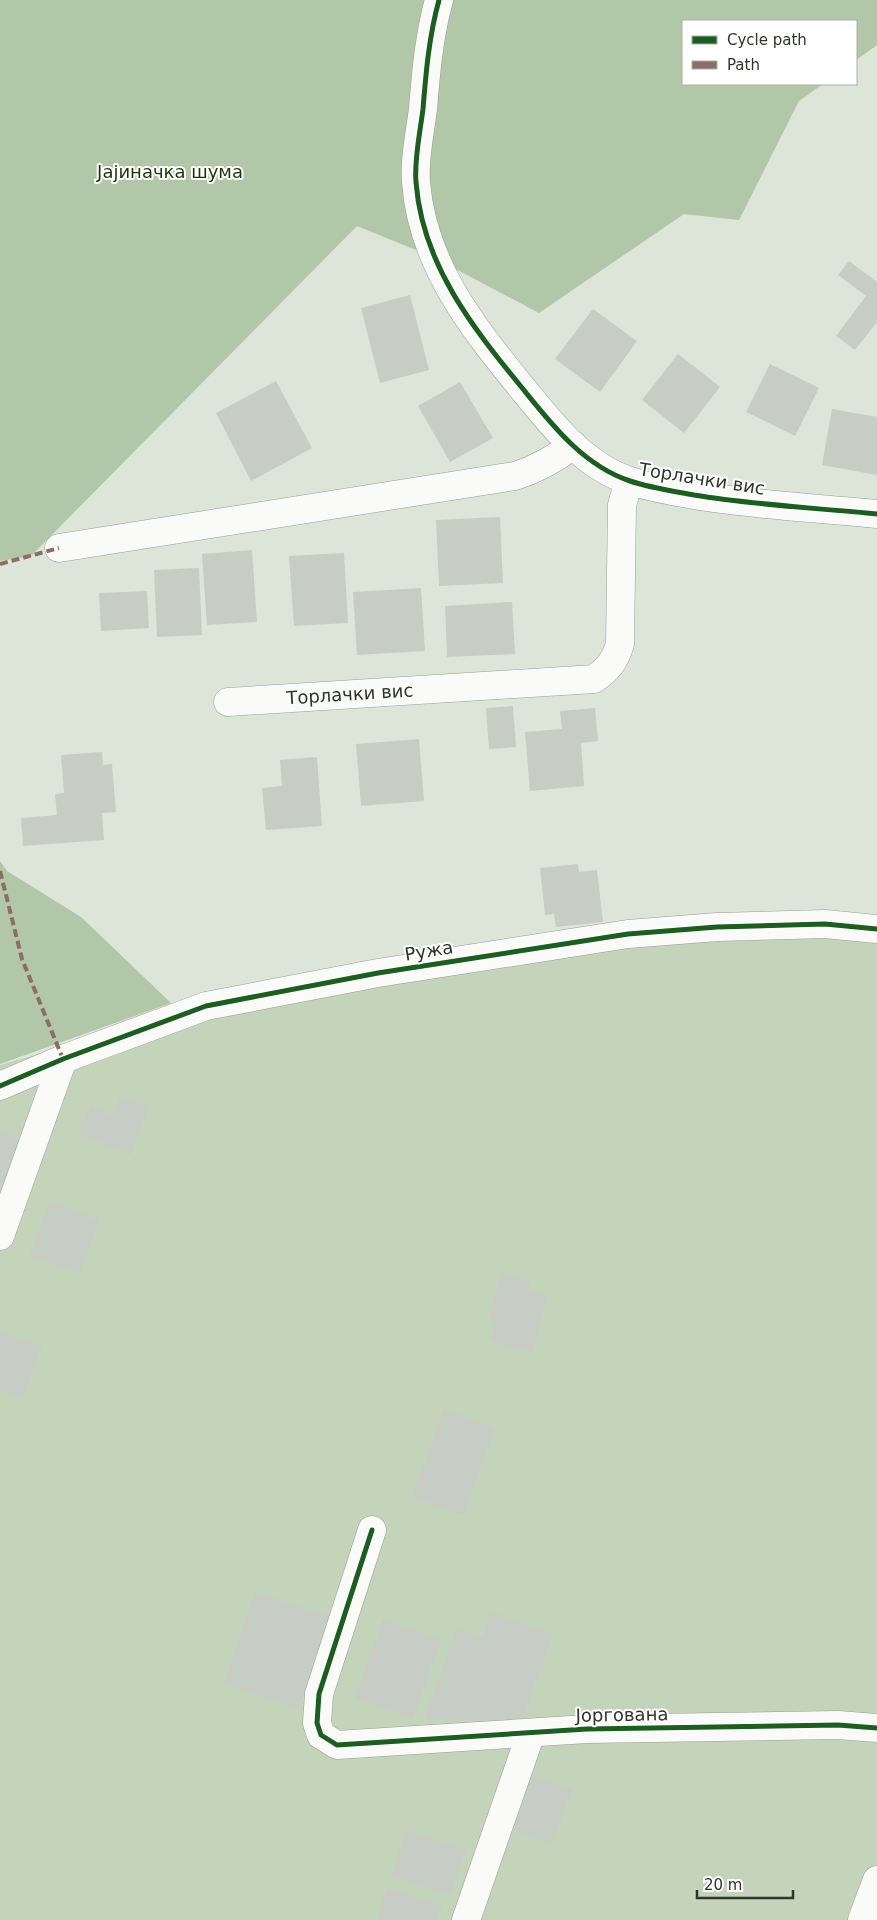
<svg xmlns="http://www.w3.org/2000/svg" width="877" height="1920" viewBox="0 0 877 1920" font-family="'DejaVu Sans',sans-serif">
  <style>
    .green { fill: #c3d4ba }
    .forest { fill: #b2c6a8 }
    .building { fill: #c7cdc4 }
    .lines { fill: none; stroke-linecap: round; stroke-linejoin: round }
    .minor-casing { stroke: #989e95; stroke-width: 29 }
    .minor { stroke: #fafbf9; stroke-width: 28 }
    .quiet { stroke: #8d6e63; stroke-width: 4; stroke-dasharray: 8 4; stroke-linecap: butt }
    .cycleway-casing { stroke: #fff; stroke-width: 8 }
    .cycleway { stroke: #1b5e20; stroke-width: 5 }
    .labels { text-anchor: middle; stroke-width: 4; stroke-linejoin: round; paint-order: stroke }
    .park-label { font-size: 18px; fill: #1b3706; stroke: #fff }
    .street-label { font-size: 18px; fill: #2f342c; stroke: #fff }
  </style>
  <rect width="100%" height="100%" fill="#dde5d9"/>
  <path class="green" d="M877 933V1876L862 1920H0V1065L206 1006 628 934Z"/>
  <g class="forest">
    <path d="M0 0H877V45L856 60V21H683V84H823L799 101 739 220 684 214 539 313 433 257 357 226 31 556 0 561Z"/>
    <path d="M0 861 7 871 81 917 171 1003 0 1064Z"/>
  </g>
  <g class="building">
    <path d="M849 261 877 282V322L855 350 836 336 866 296 838 275Z"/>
    <path d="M410 295 429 370 380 383 361 308Z"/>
    <path d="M593 309 637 341 600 392 555 359Z"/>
    <path d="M678 354 720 387 684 433 642 400Z"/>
    <path d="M770 364 819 388 795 436 746 412Z"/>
    <path d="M276 381 312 448 251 481 216 413Z"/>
    <path d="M460 382 493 438 450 462 418 406Z"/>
    <path d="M832 409 877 417V475L822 465Z"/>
    <path d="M500 517 503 583 439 586 436 520Z"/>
    <path d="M252 550 257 622 207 625 202 554Z"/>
    <path d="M344 553 348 623 294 626 289 556Z"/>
    <path d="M199 568 202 635 157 637 154 570Z"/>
    <path d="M421 588 425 651 357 655 353 592Z"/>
    <path d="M147 591 149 628 101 631 99 593Z"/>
    <path d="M512 602 515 654 447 657 445 606Z"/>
    <path d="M513 706 516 747 489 749 486 708Z"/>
    <path d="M595 708 598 741 581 743 584 786 530 791 525 732 562 729 560 711Z"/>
    <path d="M419 739 424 801 361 806 356 744Z"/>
    <path d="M102 752 103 765 112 764 116 812 102 813 104 840 23 846 21 818 57 815 55 794 64 793 61 755Z"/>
    <path d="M317 757 322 826 266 830 262 788 282 786 280 760Z"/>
    <path d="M578 864 579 872 597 870 603 922 556 927 554 914 545 915 540 868Z"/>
    <path d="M121 1096 150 1107 130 1155 79 1134 91 1106 113 1115Z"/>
    <path d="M0 1132 21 1140 3 1187 0 1186Z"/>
    <path d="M50 1201 99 1220 79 1274 30 1255Z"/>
    <path d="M501 1273 530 1281 527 1291 547 1296 532 1352 491 1341 496 1322 488 1320Z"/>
    <path d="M0 1332 42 1346 23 1398 0 1390Z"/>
    <path d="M444 1409 495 1428 463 1515 412 1497Z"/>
    <path d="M255 1592 330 1617 299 1709 224 1683Z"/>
    <path d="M491 1612 553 1634 522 1720H424L457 1628 482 1637Z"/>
    <path d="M383 1619 441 1640 413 1719 355 1698Z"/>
    <path d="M531 1775 572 1790 552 1844 511 1828Z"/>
    <path d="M406 1830 466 1850 450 1895 391 1875Z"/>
    <path d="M387 1888 442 1906 437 1920H376Z"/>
  </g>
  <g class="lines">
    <defs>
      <g id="minor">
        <path d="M439 0C429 36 426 72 423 109 420 133 414 159 416 182 422 264 473 328 523 389 552 425 584 466 630 481 651 488 673 491 694 495 754 505 816 508 877 514"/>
        <path d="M59 548 515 476C537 469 555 459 573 445"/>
        <path id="s1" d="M228 702 594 679C609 669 615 660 620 644L622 505 629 481"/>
        <path d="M0 1086 63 1059 206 1006 378 973 628 934 717 927 825 924 877 929"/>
        <path d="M0 1236 63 1059"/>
        <path d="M372 1530 319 1694 317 1723 321 1735 337 1745 587 1729 838 1725 877 1728"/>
        <path d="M466 1920 531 1733"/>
        <path d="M862 1920 877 1880"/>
      </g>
    </defs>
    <use href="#minor" class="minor-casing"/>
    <use href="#minor" class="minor"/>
    <g class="quiet">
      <path d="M0 564 59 548"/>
      <path d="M0 871 22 959 63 1059"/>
    </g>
    <defs>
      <g id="cycleway">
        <path d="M439 0C429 36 426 72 423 109 420 133 414 159 416 182 422 264 473 328 523 389 552 425 584 466 630 481 651 488 673 491 694 495 754 505 816 508 877 514"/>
        <path d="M0 1086 63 1059 206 1006 378 973 628 934 717 927 825 924 877 929"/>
        <path d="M372 1530 319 1694 317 1723 321 1735 337 1745 587 1729 838 1725 877 1728"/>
      </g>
    </defs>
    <use href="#cycleway" class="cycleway-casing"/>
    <use href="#cycleway" class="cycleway"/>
  </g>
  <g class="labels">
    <g class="park-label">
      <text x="170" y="178">Јајиначка шума</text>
    </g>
    <g class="street-label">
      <text transform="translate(702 479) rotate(9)" y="6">Торлачки вис</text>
      <text dy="6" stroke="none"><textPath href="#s1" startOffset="122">Торлачки вис</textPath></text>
      <text transform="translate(429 951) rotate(-9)" y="6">Ружа</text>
      <text transform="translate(622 1715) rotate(-1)" y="6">Јоргована</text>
    </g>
  </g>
  <rect x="682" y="20" width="175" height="65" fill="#ffffff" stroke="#acaeab"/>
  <rect x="692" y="36" width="25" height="8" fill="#1b5e20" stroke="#acaeab"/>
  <text x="727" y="45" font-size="15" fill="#2f342c">Cycle path</text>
  <rect x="692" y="61" width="25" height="8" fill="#8d6e63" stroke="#acaeab"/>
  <text x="727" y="70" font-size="15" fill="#2f342c">Path</text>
  <path d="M697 1890v8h96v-8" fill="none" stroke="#2f342c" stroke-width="2.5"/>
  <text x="704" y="1890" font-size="15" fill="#2f342c" stroke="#ffffff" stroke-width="4" paint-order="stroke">20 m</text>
</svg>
